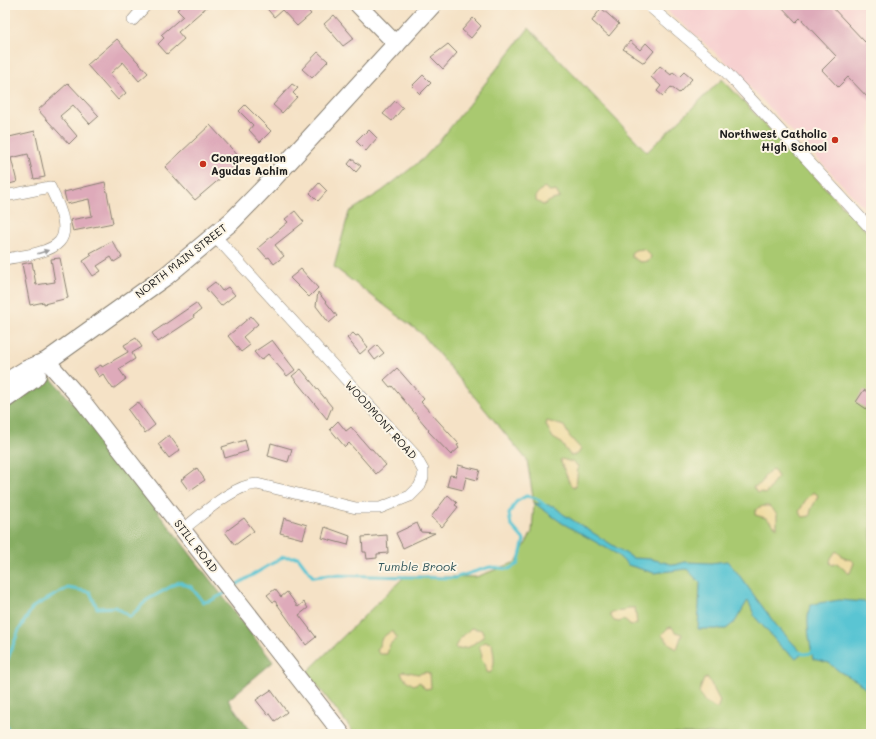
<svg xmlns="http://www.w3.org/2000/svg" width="876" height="739" viewBox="0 0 876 739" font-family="Mali,sans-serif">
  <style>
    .built { fill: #f7d0d0 }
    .green { fill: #a9c970; stroke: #627246 }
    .forest { fill: #86ad62; stroke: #51643f }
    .sand { fill: #eeda9e; stroke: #857b5d }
    .water { fill: #5ac5d3; stroke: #3b7078 }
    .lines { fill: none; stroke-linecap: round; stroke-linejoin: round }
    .stream { stroke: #5ac5d3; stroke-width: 3 }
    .building { fill: #deaaba }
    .street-casing { stroke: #887f71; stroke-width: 12 }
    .secondary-casing { stroke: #887f71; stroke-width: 18 }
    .primary-casing { stroke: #887f71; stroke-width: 20 }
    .street { stroke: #fff; stroke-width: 11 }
    .secondary { stroke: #fff; stroke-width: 16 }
    .primary { stroke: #fff; stroke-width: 18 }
    .oneway { fill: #999 }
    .poi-dot { fill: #c8321e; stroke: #fcf5e5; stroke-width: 1.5 }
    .labels { text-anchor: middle; stroke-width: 4; stroke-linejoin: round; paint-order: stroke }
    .poi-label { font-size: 11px; font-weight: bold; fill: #1c1c1c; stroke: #fcf5e5; text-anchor: end }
    .street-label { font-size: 11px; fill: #1c1c1c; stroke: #fcf5e5 }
    .water-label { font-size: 12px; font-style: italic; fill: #32575c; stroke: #fcf5e5 }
  </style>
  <rect width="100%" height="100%" fill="#fcf5e5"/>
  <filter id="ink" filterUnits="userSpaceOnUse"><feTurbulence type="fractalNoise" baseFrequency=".025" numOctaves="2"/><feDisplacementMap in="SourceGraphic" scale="8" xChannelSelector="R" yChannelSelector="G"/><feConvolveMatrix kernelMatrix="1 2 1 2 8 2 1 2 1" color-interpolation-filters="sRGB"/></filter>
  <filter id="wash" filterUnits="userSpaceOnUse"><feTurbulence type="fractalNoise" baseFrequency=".012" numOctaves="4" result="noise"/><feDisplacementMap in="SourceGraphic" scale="16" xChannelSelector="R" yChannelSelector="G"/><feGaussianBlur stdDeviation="0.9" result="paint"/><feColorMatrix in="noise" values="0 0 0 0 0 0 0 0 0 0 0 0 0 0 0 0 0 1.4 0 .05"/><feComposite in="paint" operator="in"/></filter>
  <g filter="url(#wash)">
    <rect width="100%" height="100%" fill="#f5e2c6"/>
    <path class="built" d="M661 5H871V215L728 64Z"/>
    <path class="green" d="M529 28 647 152 722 79 871 236V734H355L307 672 405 576 476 577 516 562 532 532 534 503 527 460 422 334 334 267 349 212 382 191 423 159 442 138Z"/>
    <path class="forest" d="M49 376 83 414 273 662 228 700 253 734H5V409Z"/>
    <g class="sand">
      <path d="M544 187 551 192 556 191 560 198 552 200 543 205 536 201V195Z"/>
      <path d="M644 249 651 256 649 261 640 262 632 257 631 253 635 250Z"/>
      <path d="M547 421 564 426 570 437 581 449 578 454 571 456 560 442 553 438 546 425Z"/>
      <path d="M562 459 574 463 578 466 576 487H573L570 484 560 460Z"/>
      <path d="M773 469 778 477C772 482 771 489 765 494L760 492 757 493 753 487C760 485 763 483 764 476Z"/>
      <path d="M813 492 818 495C816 503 810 507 810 516L803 517 799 512 805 501Z"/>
      <path d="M765 506H769L777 514V528L766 518 755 515C755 508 758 507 765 506Z"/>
      <path d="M836 551 846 559 852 560 854 563 850 573H848L837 563 832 565 830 563 831 558Z"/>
      <path d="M628 608H635L637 624 631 626 623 619 620 622 614 621 610 615 612 612 624 611Z"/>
      <path d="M672 627 675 632 682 634 677 649C670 646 667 639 661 635L668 628Z"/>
      <path d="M471 628 482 630 484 636 469 647 457 649 455 647 459 640Z"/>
      <path d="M392 630 397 638 390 644 387 654H380L377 651 382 638Z"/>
      <path d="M485 642 492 643C493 652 497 665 490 673L487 672 485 663 481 659 482 655 479 646Z"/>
      <path d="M404 671 418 674 426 672 430 674 431 688 425 689 420 682 414 685C408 682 404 679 401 673Z"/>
      <path d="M708 678 720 701 717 709 704 701 699 692 704 679Z"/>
    </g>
    <g class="water">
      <path d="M534 503 554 506 563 514 633 558 651 559 675 565 685 562 711 563 727 561 736 571 776 625 802 653 796 658 782 648 755 617 748 600 735 622 726 629H698L700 583 687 569 654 573 628 565 615 553 562 523Z"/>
      <path d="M839 600 865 602 871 608V694L857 681 840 672 829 663 813 659C810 643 805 621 810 606 817 602 830 602 839 600Z"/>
    </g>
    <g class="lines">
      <g class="stream">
        <path d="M234 586 283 557H298L313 577 330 575 454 578 490 567 509 569 518 564 524 540 511 525 509 514 516 502 526 496 536 498 547 507"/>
        <path d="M799 652 804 654 812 653 813 650"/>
        <path d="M5 666 19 630 33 607 68 588 90 592 97 608 116 607 130 617 147 600 179 582 191 587 203 602 210 601 227 592"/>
        <path d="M5 721 9 734"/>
      </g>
    </g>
    <g id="blocks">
      <g class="building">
        <path d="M183 5H209L178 32 184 39 167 54 158 44 164 38 161 35 183 16 177 10Z"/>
        <path d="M264 5H303L311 14 297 26 282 10 274 17Z"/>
        <path d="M780 5H830L865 42 871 36V101L848 77 838 87 822 70 836 56 800 18 796 22Z"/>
        <path d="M601 8 619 24 609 36 592 21Z"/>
        <path d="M334 15 354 38 343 46 324 24Z"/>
        <path d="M473 18 481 26 471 38 462 30Z"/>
        <path d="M117 39 148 73 139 81 123 62 110 74 126 93 118 100 87 65Z"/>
        <path d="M630 41 640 50 646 43 654 51 644 63 623 49Z"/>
        <path d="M448 44 457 53 443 69 431 57Z"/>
        <path d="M318 52 328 61 312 78 302 69Z"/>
        <path d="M660 66 671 75 673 72 679 77 684 72 692 79 679 93 671 87 663 96 657 91 661 86 651 77Z"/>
        <path d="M423 75 431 83 420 94 412 86Z"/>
        <path d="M68 83 99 116 90 124 73 105 60 116 77 136 69 144 38 110Z"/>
        <path d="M292 84 298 88 293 93 297 97 282 113 273 105Z"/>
        <path d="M395 101 403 108 392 121 383 114Z"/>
        <path d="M245 105 271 131 260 142 249 130 253 125 239 111Z"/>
        <path d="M210 125 242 160 195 200 165 167Z"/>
        <path d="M369 130 377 138 366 151 356 141 364 133 365 134Z"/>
        <path d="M35 131 45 177 34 179 28 154 11 158 17 182 5 185V138Z"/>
        <path d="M352 159 361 166 356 172 348 164Z"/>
        <path d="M105 182 113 223 73 231 70 220 92 216 89 199 67 204 64 192Z"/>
        <path d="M319 183 327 191 318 201 310 193Z"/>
        <path d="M295 211 304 222 275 245 284 256 274 264 269 257 267 258 258 248 288 222 285 219Z"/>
        <path d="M112 241 122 257 114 262 111 257 97 266 101 271 93 276 83 261 92 255 90 253Z"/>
        <path d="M60 258 68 298 44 304V302L30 305 22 264 32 262 36 285 55 282 51 259Z"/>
        <path d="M301 269 318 288 309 297 290 278Z"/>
        <path d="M215 282 222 291 228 287 235 295 221 306 206 289Z"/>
        <path d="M318 292 337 316 329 323 316 306Z"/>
        <path d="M196 303 201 310 193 316 194 318 158 342 152 333Z"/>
        <path d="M251 316 258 324 243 337 250 345 241 352 228 336Z"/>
        <path d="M353 333 356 336 358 335 368 347 360 354 347 338Z"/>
        <path d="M136 338 142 347 132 353 135 359 119 369 126 379 113 389 103 374 99 377 94 369 101 365 102 367 128 352 124 345Z"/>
        <path d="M272 340 295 370 287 376 268 354 261 360 254 352Z"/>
        <path d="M377 345 384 353 375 360 369 352Z"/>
        <path d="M397 368 424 399 421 402 459 444 457 445 459 448 451 455 428 431 429 430 392 386 390 387 384 380Z"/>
        <path d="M301 369 332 407 327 419 292 376Z"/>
        <path d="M864 390 871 394V412L856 402Z"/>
        <path d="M138 402 155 425 145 433 128 410Z"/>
        <path d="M338 421 346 431 351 427 370 449H372L386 465 376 474 349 443 345 447 330 429Z"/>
        <path d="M169 435 180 450 169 458 158 444Z"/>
        <path d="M245 440 248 451 225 458 222 447Z"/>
        <path d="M271 443 292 449 288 462 268 456Z"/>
        <path d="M458 465 480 470 477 480 466 477 463 490 447 486 450 475 456 476Z"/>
        <path d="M197 468 205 480 189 491 181 480Z"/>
        <path d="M448 495 457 503 455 505 458 507 442 527 431 517Z"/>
        <path d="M244 518 254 531 235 545 225 532Z"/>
        <path d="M284 518 307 525 303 539 280 533Z"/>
        <path d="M417 523 421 532 435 533 403 548 396 533Z"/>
        <path d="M325 527 350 536 348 545 322 538Z"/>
        <path d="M387 535 388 553 377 554V558L367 559 366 552H363L362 537Z"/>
        <path d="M275 589 281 597 287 592 298 607 304 602 308 608 299 615 316 637 306 645 275 601 273 602 267 595Z"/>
        <path d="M271 690 287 712 275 721 270 714 268 715 256 700Z"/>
      </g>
    </g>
  </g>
  <g filter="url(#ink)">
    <use href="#blocks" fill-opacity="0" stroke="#887f71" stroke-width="1"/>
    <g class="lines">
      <defs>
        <g id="street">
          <path d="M648 5 724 70 871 229"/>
          <path d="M133 20 146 5"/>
          <path d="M5 196 50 187C80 246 60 250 5 259"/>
          <path d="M182 530C202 515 233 485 257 484L356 508H380L410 496 419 487 423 478V470L414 454 215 236"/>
        </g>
        <g id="secondary">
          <path d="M358 5 397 45"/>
          <path d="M47 361 84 403 342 734"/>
        </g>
        <g id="primary">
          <path d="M5 383 26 370 47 361 166 276 232 221 269 183 432 5"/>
          <path d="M5 399 33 379 37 375"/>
        </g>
      </defs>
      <use href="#street" class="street-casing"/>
      <use href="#secondary" class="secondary-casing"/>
      <use href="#primary" class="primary-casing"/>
      <use href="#street" class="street"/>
      <use href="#secondary" class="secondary"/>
      <use href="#primary" class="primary"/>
    </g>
    <defs><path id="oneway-solid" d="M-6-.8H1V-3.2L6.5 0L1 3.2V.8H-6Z"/></defs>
    <use class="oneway" href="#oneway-solid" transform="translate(43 252) rotate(-18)"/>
  </g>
  <g class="poi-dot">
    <circle cx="835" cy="140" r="4"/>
    <circle cx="203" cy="164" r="4"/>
  </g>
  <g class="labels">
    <g class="poi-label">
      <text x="827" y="138">Northwest Catholic<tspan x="827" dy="13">High School</tspan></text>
      <text x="211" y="162" text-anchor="start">Congregation<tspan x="211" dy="13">Agudas Achim</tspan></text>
    </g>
    <g class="street-label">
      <text transform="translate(181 261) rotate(-38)" y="4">NORTH MAIN STREET</text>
      <text transform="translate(381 420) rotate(48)" y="4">WOODMONT ROAD</text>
      <text transform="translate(196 546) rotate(52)" y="4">STILL ROAD</text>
    </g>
    <g class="water-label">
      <text x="417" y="571">Tumble Brook</text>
    </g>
  </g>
  <rect width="876" height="739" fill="none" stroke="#fcf5e5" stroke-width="20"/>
</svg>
